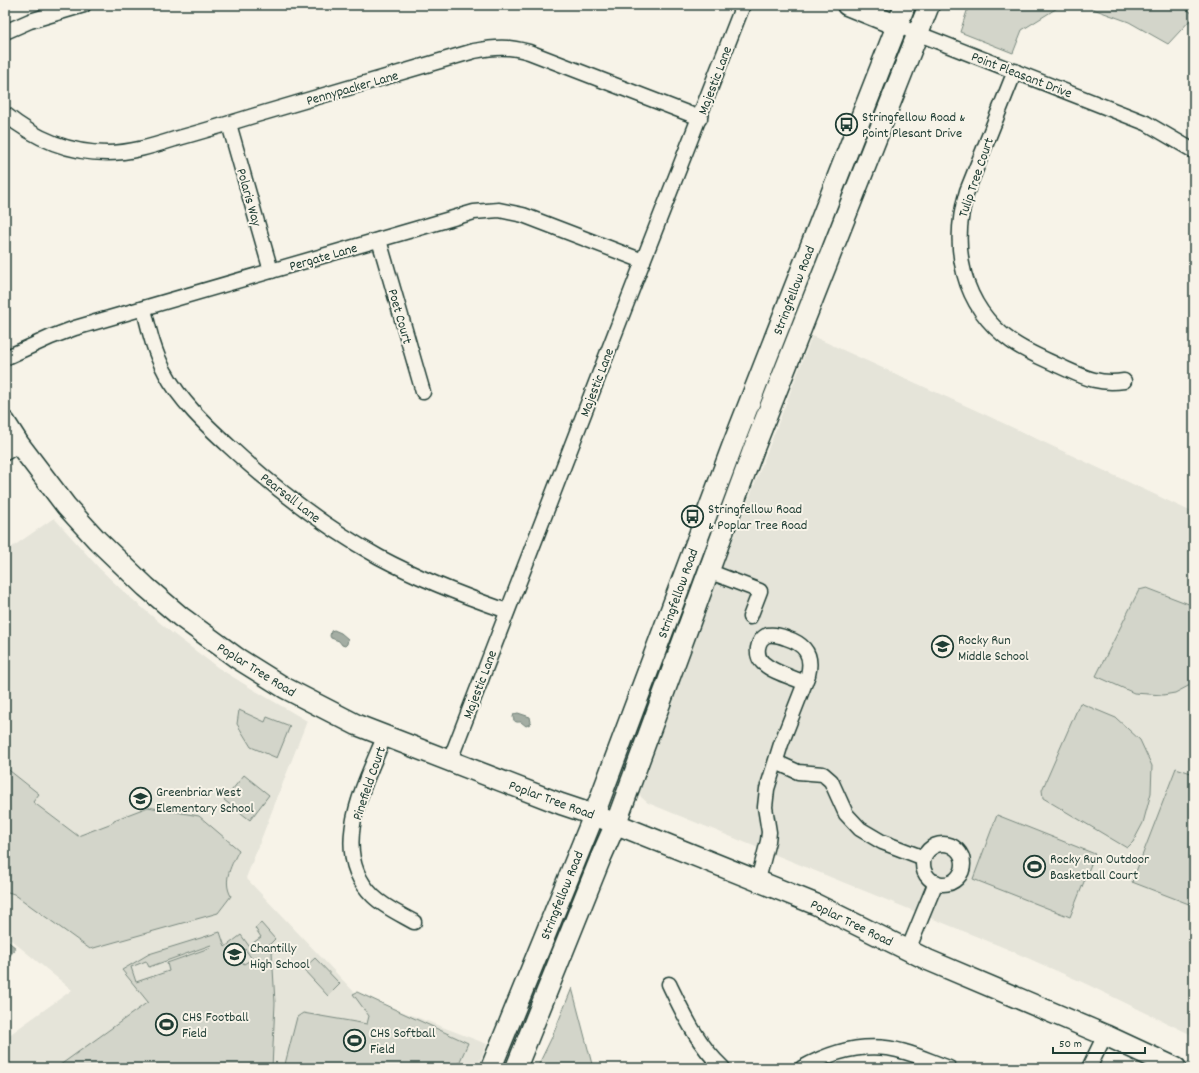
<svg xmlns="http://www.w3.org/2000/svg" width="1199" height="1073" viewBox="0 0 1199 1073" font-family="Dekko,sans-serif">
  <style>
    .built { fill: #e5e4d9 }
    .green { fill: #d3d5ca; stroke: #79897f; fill-rule: evenodd }
    .water { fill: #a4ada3; stroke: #6f8077 }
    .lines { fill: none; stroke-linecap: round; stroke-linejoin: round }
    .street-casing { stroke: #1f3d34; stroke-width: 17 }
    .secondary-casing { stroke: #1f3d34; stroke-width: 23 }
    .street { stroke: #f7f3e8; stroke-width: 14 }
    .secondary { stroke: #f7f3e8; stroke-width: 20 }
    .labels { text-anchor: middle; stroke-width: 4; stroke-linejoin: round; paint-order: stroke }
    .street-label { font-size: 14px; fill: #1f3d34; stroke: #f7f3e8 }
    .poi-label { font-size: 14px; fill: #1f3d34; stroke: #f7f3e8; text-anchor: start }
  </style>
  <rect width="100%" height="100%" fill="#f7f3e8"/>
  <filter id="ink" filterUnits="userSpaceOnUse"><feTurbulence type="fractalNoise" baseFrequency=".025" numOctaves="2"/><feDisplacementMap in="SourceGraphic" scale="8" xChannelSelector="R" yChannelSelector="G"/><feConvolveMatrix kernelMatrix="1 2 1 2 8 2 1 2 1" color-interpolation-filters="sRGB"/></filter>
  <g filter="url(#ink)">
    <g class="built">
      <path d="M812 336 984 414 1194 513V1036L1082 982 1005 948 648 803 641 797 638 790 639 782Z"/>
      <path d="M54 518 99 568 125 593 172 633 217 667 249 687 307 721 246 878 356 994 487 1044 477 1068H5V1038L72 990 5 935V552Z"/>
    </g>
    <g class="green">
      <path d="M969 5H1062L1022 30 1013 53 960 32Z"/>
      <path d="M1082 5H1179L1194 14V16L1168 44 1129 22Z"/>
      <path d="M1147 588 1194 606V683L1175 693 1163 695 1134 693 1096 676 1139 590Z"/>
      <path d="M1080 703 1116 718 1140 740 1152 766 1151 793 1143 823 1133 842 1127 848 1043 798 1042 790Z"/>
      <path d="M239 710 265 722 267 717 290 726 277 758 251 747 237 724Z"/>
      <path d="M5 767 39 794 33 802 78 836 112 823 114 820 148 807 199 816 239 850C232 864 222 880 231 896L218 913 90 949 14 894 5 891Z"/>
      <path d="M1176 768 1194 774V906L1132 882Z"/>
      <path d="M244 775 269 795 250 820 224 800Z"/>
      <path d="M997 815 1095 854 1070 917 973 879Z"/>
      <path d="M261 923 275 939 268 946 272 951 275 1003 272 1068H56L148 1002 122 970 149 954 220 932 225 947 241 935 249 946 261 937 255 928ZM211 945 212 947 167 963 169 971 136 982 131 967 146 961 149 967ZM245 949 252 959 244 964 237 955Z"/>
      <path d="M315 958 340 984 328 996 303 969Z"/>
      <path d="M572 988 593 1068H537L552 1037Z"/>
      <path d="M357 992 468 1043 457 1068H284L297 1017 303 1013 367 1024 369 1016 353 994Z"/>
    </g>
    <g class="water">
      <path d="M334 630 341 633 348 639 347 644 345 646 342 645 339 641 331 638 330 636 331 631Z"/>
      <path d="M518 713 530 717 531 722 530 724 526 726 521 722C517 722 514 723 513 717L514 714Z"/>
      <path d="M5 939 16 948 8 958 5 956Z"/>
    </g>
    <g class="lines">
      <defs>
        <g id="street">
          <path d="M896 25 1146 123 1194 151"/>
          <path d="M5 32 30 21 84 5"/>
          <path d="M1015 71 967 191C950 247 962 306 1011 341 1025 351 1042 358 1057 365 1082 376 1096 385 1124 381"/>
          <path d="M5 114C34 138 69 153 107 153 130 153 153 146 175 139 201 132 227 124 253 116 326 94 400 73 474 51 495 47 508 46 529 52L700 118"/>
          <path d="M229 124 271 271"/>
          <path d="M379 240 423 392"/>
          <path d="M144 309C149 330 154 352 165 372 180 401 206 425 230 447 275 489 325 527 379 557 420 579 464 596 507 611"/>
          <path d="M5 358 51 337 75 328 474 212 499 210 523 215 643 261"/>
          <path d="M5 453 19 444"/>
          <path d="M708 571 760 591 750 617"/>
          <path d="M385 735C366 782 327 851 373 896 384 907 400 914 414 922"/>
          <path d="M450 760 643 261 743 5"/>
          <path d="M776 762 798 772 823 774 831 781 846 814 860 829 882 842 924 858"/>
          <circle cx="943" cy="864" r="20"/>
          <path d="M758 880 768 841 769 832 765 807 767 789 781 744 808 675C813 655 805 644 786 638 781 636 774 634 768 635 756 639 755 656 763 663 774 673 792 677 805 683"/>
          <path d="M908 950 936 882"/>
          <path d="M669 984C684 1015 698 1045 723 1068"/>
          <path d="M802 1068C834 1050 869 1041 905 1052 920 1056 934 1063 949 1068"/>
          <path d="M1089 1068 1105 1035"/>
        </g>
        <g id="secondary">
          <path d="M847 5 896 25"/>
          <path d="M5 422 19 444 66 506 97 540 146 587 181 617 237 658 285 688 357 725 561 804 594 815 815 904 928 960 1105 1035 1176 1068"/>
          <path d="M491 1068 594 815 732 447 905 5"/>
          <path d="M516 1068 601 857 616 823 754 448 929 5"/>
        </g>
      </defs>
      <use href="#street" class="street-casing"/>
      <use href="#secondary" class="secondary-casing"/>
      <use href="#street" class="street"/>
      <use href="#secondary" class="secondary"/>
    </g>
  </g>
  <defs>
    <symbol id="bus-ring" viewBox="-11 -11 22 22"><circle r="9.5" fill="#f7f3e8" stroke="#1f3d34" stroke-width="1.5"/><path d="M-5-6H5V4H4V6H2V4H-2V6H-4V4H-5ZM-3.5-4V0h7V-4ZM-3.5 1.2v1.5H-2V1.2ZM2 1.2v1.5H3.5V1.2Z" fill="#1f3d34"/></symbol>
    <symbol id="school-ring" viewBox="-11 -11 22 22"><circle r="9.5" fill="#f7f3e8" stroke="#1f3d34" stroke-width="1.5"/><path d="M0-5L7-2L0 1L-7-2ZM-4 1L0 2.5L4 1V4Q0 6-4 4Z" fill="#1f3d34"/></symbol>
    <symbol id="stadium-ring" viewBox="-11 -11 22 22"><circle r="9.5" fill="#f7f3e8" stroke="#1f3d34" stroke-width="1.5"/><path d="M0-5a6.5 5 0 1 0 0 10a6.5 5 0 1 0 0-10ZM-3.5-1.8h7v3.6h-7Z" fill="#1f3d34"/></symbol>
  </defs>
  <g fill-rule="evenodd">
    <use href="#bus-ring" x="834" y="112" width="25" height="25"/>
    <use href="#bus-ring" x="680" y="504" width="25" height="25"/>
    <use href="#school-ring" x="930" y="634" width="25" height="25"/>
    <use href="#school-ring" x="128" y="786" width="25" height="25"/>
    <use href="#stadium-ring" x="1022" y="854" width="25" height="25"/>
    <use href="#school-ring" x="222" y="942" width="25" height="25"/>
    <use href="#stadium-ring" x="154" y="1012" width="25" height="25"/>
    <use href="#stadium-ring" x="342" y="1028" width="25" height="25"/>
  </g>
  <g class="labels">
    <g class="street-label">
      <text transform="translate(1022 74) rotate(21)" y="5">Point Pleasant Drive</text>
      <text transform="translate(714 80) rotate(-69)" y="5">Majestic Lane</text>
      <text transform="translate(352 87) rotate(-16)" y="5">Pennypacker Lane</text>
      <text transform="translate(975 177) rotate(-71)" y="5">Tulip Tree Court</text>
      <text transform="translate(250 197) rotate(74)" y="5">Polaris Way</text>
      <text transform="translate(323 256) rotate(-16)" y="5">Pergate Lane</text>
      <text transform="translate(793 290) rotate(-69)" y="5">Stringfellow Road</text>
      <text transform="translate(401 316) rotate(74)" y="5">Poet Court</text>
      <text transform="translate(596 382) rotate(-69)" y="5">Majestic Lane</text>
      <text transform="translate(291 497) rotate(38)" y="5">Pearsall Lane</text>
      <text transform="translate(677 593) rotate(-70)" y="5">Stringfellow Road</text>
      <text transform="translate(257 669) rotate(32)" y="5">Poplar Tree Road</text>
      <text transform="translate(479 684) rotate(-69)" y="5">Majestic Lane</text>
      <text transform="translate(368 783) rotate(-71)" y="5">Pinefield Court</text>
      <text transform="translate(552 799) rotate(20)" y="5">Poplar Tree Road</text>
      <text transform="translate(561 895) rotate(-68)" y="5">Stringfellow Road</text>
      <text transform="translate(852 922) rotate(26)" y="5">Poplar Tree Road</text>
    </g>
    <g class="poi-label">
      <text x="862" y="121">Stringfellow Road &amp;<tspan x="862" dy="16">Point Plesant Drive</tspan></text>
      <text x="708" y="513">Stringfellow Road<tspan x="708" dy="16">&amp; Poplar Tree Road</tspan></text>
      <text x="958" y="644">Rocky Run<tspan x="958" dy="16">Middle School</tspan></text>
      <text x="156" y="796">Greenbriar West<tspan x="156" dy="16">Elementary School</tspan></text>
      <text x="1050" y="863">Rocky Run Outdoor<tspan x="1050" dy="16">Basketball Court</tspan></text>
      <text x="250" y="952">Chantilly<tspan x="250" dy="16">High School</tspan></text>
      <text x="182" y="1021">CHS Football<tspan x="182" dy="16">Field</tspan></text>
      <text x="370" y="1037">CHS Softball<tspan x="370" dy="16">Field</tspan></text>
    </g>
  </g>
  <rect width="1199" height="1073" fill="none" stroke="#f7f3e8" stroke-width="20"/>
  <rect x="10" y="10" width="1179" height="1053" fill="none" stroke="#1f3d34" stroke-width="1.5" filter="url(#ink)"/>
  <path d="M1053 1047v6h92v-6" fill="none" stroke="#1f3d34" stroke-width="2"/>
  <text x="1059" y="1047" font-size="12" fill="#1f3d34" stroke="#f7f3e8" stroke-width="3" paint-order="stroke">50 m</text>
</svg>
